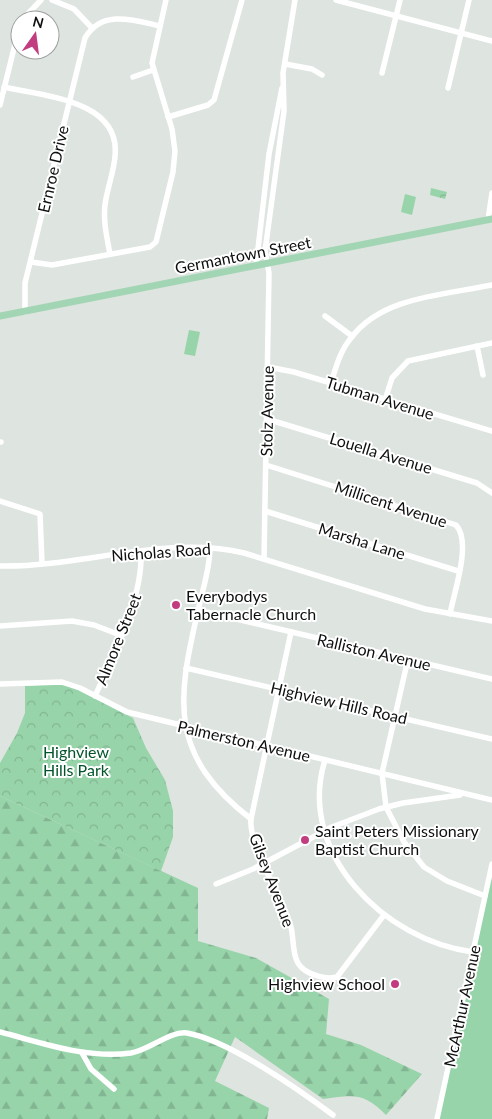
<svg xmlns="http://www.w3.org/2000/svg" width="492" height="1119" viewBox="0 0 492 1119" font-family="Lato,sans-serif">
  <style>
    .grass { fill: #98d4aa }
    .forest { fill: url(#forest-firs) }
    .park { fill: url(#park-crowns) }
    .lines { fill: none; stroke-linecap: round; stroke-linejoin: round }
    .minor { stroke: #fff; stroke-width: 5.5 }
    .major { stroke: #a2d5b3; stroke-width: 7 }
    .poi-dot { fill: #c23d80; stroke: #fff; stroke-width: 2 }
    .labels { text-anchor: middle; stroke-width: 4; stroke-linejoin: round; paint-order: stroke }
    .street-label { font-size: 16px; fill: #0d0f0e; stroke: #fff }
    .poi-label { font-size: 16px; fill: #0d0f0e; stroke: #fff; text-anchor: start }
    .park-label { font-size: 16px; fill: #03542b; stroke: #fff }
  </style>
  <defs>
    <pattern id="forest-firs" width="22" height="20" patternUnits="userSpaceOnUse" patternTransform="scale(1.25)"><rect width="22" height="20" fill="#98d4aa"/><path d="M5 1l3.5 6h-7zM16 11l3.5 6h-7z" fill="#82b591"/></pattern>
    <pattern id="park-crowns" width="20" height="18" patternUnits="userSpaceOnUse" patternTransform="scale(1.25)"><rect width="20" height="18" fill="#98d4aa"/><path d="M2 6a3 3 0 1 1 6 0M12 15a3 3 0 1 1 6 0" fill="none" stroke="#82b591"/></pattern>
  </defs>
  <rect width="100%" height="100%" fill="#dee4df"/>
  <g class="grass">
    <path d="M405 194 416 197 412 215 401 212Z"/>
    <path d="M189 330 200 332 195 356 184 354Z"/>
    <path d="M492 864V1119H437Z"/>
  </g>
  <path class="forest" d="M0 796 198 888V941L256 958 329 999 326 1034 361 1045 422 1074 386 1115C364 1092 353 1095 323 1099L235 1037 215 1081 269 1108 267 1119H0Z"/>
  <g class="park">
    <path d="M431 188 447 192 445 199 430 195Z"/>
    <path d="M58 684 78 689 133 718 146 748 165 780 173 811V837L161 871 0 796V763L17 733 25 713V686Z"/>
  </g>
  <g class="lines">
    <g class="minor">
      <path d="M52 0 74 9 92 28"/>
      <path d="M336 0 492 41"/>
      <path d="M22 20 41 0"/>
      <path d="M285 64 312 69 322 75"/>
      <path d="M382 73 400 0"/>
      <path d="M133 77 153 70"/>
      <path d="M4 87C43 96 121 100 115 156 114 172 107 188 105 205 103 221 107 238 110 254"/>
      <path d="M448 88 469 0"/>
      <path d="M0 105 20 24"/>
      <path d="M168 117 208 105 214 100 242 0"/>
      <path d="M488 220 492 193"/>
      <path d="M31 262 52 265 150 247 156 242 173 172 175 151 172 129 152 63 166 0"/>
      <path d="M256 266 269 154 282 88"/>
      <path d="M25 312V283L85 38C102 9 134 20 160 26"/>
      <path d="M325 316 352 336"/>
      <path d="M477 346 483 375"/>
      <path d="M268 367 294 372 492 431"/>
      <path d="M331 383C336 367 340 351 351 338 382 296 445 295 492 285"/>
      <path d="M385 400 392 378 408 361 492 343"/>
      <path d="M267 419 477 483 492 493"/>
      <path d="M0 442H1"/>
      <path d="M266 465 456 525C472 542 454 592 450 614"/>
      <path d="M0 501 40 514 42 563"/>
      <path d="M265 511 458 571"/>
      <path d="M210 548C210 569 202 591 198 611 176 703 170 756 251 819"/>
      <path d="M264 559 269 273 265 251 284 111 283 73 295 0"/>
      <path d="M0 566C79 568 167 534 244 553L425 609 492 621"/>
      <path d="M198 610 492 679"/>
      <path d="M0 626 72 621 94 625 120 635"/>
      <path d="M291 632 251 819C248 845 283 899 291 927 294 939 292 958 301 967 309 975 327 980 337 977L384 915"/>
      <path d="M408 659 382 773 386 807 404 842 424 867 447 881 485 896"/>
      <path d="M186 668 492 739"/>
      <path d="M0 684 62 682 80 688 127 712 492 800"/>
      <path d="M95 696C114 654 143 598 141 552"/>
      <path d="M325 760C296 853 385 941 473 952"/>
      <path d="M216 884 253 869 332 827 379 809 403 803 460 795"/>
      <path d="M0 1032C43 1043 86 1059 131 1053 150 1050 169 1031 187 1033 228 1040 298 1089 333 1115"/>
      <path d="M82 1053 91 1069 114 1089"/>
      <path d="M437 1119 492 864"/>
    </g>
    <path class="major" d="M0 316 492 219"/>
  </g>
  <g class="poi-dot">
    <circle cx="176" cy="605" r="5"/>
    <circle cx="305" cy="840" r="5"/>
    <circle cx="395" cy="984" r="5"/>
  </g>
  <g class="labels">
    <g class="street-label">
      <text transform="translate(53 169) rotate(-77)" y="6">Ernroe Drive</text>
      <text transform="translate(243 255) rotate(-11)" y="6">Germantown Street</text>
      <text transform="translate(380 398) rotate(17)" y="6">Tubman Avenue</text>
      <text transform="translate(267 411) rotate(-89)" y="6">Stolz Avenue</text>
      <text transform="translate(381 453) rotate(17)" y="6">Louella Avenue</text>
      <text transform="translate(391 504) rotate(18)" y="6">Millicent Avenue</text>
      <text transform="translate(362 541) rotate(17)" y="6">Marsha Lane</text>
      <text transform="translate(161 552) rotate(-4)" y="6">Nicholas Road</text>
      <text transform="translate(118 639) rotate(-68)" y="6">Almore Street</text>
      <text transform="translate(374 652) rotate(13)" y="6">Ralliston Avenue</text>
      <text transform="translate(339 703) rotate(13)" y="6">Highview Hills Road</text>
      <text transform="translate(244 741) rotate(13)" y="6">Palmerston Avenue</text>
      <text transform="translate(272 880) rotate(69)" y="6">Gilsey Avenue</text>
      <text transform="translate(462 1006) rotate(-78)" y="6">McArthur Avenue</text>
    </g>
    <g class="poi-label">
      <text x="186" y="602">Everybodys<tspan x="186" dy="18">Tabernacle Church</tspan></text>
      <text x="315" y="837">Saint Peters Missionary<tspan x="315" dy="18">Baptist Church</tspan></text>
      <text x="385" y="990" text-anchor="end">Highview School</text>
    </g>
    <g class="park-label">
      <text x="76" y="758">Highview<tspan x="76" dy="18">Hills Park</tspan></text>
    </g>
  </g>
  <g transform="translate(35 35) rotate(14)"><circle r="24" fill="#ffffff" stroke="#9e9f9f"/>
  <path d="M0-4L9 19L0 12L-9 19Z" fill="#c23d80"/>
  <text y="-8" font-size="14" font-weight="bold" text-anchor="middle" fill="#0d0f0e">N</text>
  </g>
</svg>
